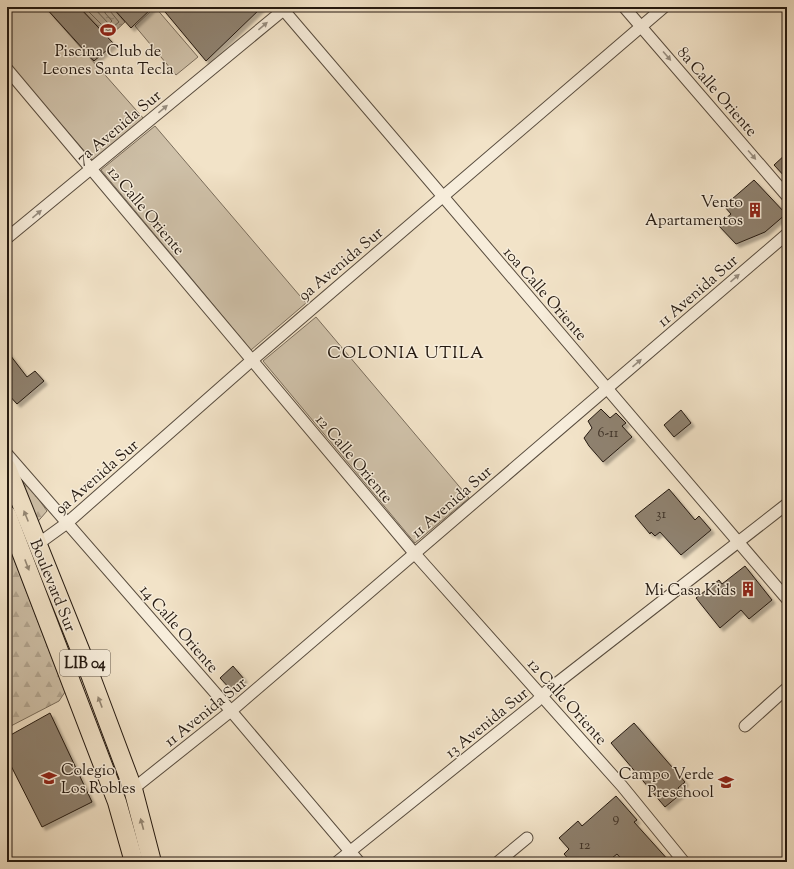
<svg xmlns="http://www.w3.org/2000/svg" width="794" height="869" viewBox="0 0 794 869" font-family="'Sorts Mill Goudy',serif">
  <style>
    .green { fill: #cfc1a9; stroke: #7a6d5c }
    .forest { fill: url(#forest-firs); stroke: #7a6d5c }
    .water { fill: url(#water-ripples); stroke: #766959 }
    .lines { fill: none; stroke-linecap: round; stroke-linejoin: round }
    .shore { stroke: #685c4c; stroke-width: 1 }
    .building { fill: #8f8270; stroke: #241910; filter: url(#shadow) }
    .minor-casing { stroke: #584c3e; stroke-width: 13 }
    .trunk-casing { stroke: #241910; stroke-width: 20 }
    .minor { stroke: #f7eddb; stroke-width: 11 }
    .trunk { stroke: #f2e3c8; stroke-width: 18 }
    .oneway { fill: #988e80 }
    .oneway2 { fill: #958875 }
    .labels { text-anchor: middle; stroke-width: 3; stroke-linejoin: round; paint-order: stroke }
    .number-label { font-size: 14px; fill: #3f3328 }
    .shield { fill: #f7eddb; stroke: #63594d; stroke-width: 1 }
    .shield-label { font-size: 15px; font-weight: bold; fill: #241910 }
    .poi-label { font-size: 16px; fill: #241910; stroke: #f7eddb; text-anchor: end }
    .street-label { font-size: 16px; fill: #241910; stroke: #f7eddb }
    .neighbourhood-label { font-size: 17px; letter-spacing: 1px; fill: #241910; stroke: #f7eddb }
  </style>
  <defs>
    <pattern id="forest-firs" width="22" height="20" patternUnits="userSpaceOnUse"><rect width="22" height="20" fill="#cfc1a9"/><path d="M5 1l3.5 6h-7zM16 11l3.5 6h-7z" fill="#b2a590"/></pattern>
    <pattern id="water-ripples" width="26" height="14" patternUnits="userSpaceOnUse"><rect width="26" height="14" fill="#ac9e89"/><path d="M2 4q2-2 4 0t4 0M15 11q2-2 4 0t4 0" fill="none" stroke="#8c806f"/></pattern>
    <filter id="shadow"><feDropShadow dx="3.5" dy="3.5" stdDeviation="1" flood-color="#0004"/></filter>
  </defs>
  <rect width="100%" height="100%" fill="#f2e3c8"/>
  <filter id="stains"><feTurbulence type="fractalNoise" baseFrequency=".005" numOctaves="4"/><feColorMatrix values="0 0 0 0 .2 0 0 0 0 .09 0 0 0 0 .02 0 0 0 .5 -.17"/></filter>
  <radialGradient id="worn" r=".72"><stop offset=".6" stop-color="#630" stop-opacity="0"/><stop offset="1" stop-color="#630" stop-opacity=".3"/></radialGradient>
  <g class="green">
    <path d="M7 7H45L144 119 94 162 7 62Z"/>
    <path d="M155 7 198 57 176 75 135 26Z"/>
    <path d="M155 126 306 303 251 350 101 170Z"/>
    <path d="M316 317 469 498 415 543 263 361Z"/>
  </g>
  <g class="forest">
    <path d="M25 480 47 511 34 526 19 484Z"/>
    <path d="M7 541 65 692 59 701 7 728Z"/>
  </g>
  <path class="water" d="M86 7H112L125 22 108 38 82 10Z"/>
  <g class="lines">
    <g class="shore">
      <path d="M88 7V11L108 31 119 22 110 11 109 7"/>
      <path d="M93 7 109 24 112 21 105 13 104 7"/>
    </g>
  </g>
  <g class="building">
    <path d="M45 7H79L114 44 94 61Z"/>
    <path d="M112 7H153L131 28Z"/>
    <path d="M161 7H262L206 61Z"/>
    <path d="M787 153V179L774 165Z"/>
    <path d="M754 180 786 214 765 232 736 244 718 225 731 214 724 206Z"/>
    <path d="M7 351 27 377 35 371 44 381 17 404 7 393Z"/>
    <path d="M601 409 610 418 616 413 626 423 622 426 632 437 603 462 589 446 584 438 592 428 588 421Z"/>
    <path d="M681 410 691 423 674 437 664 425Z"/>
    <path d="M669 489 695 520 699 516 711 530 681 555 660 532 655 536 651 532 650 534 635 516Z"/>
    <path d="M745 566 772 600 749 619 741 610 720 628 696 598 719 580 722 584Z"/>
    <path d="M233 666 244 679 232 691 220 678Z"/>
    <path d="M50 713 92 802 42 827 7 758V737Z"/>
    <path d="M634 723 685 782 678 788 682 793 665 807 611 743Z"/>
    <path d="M616 796 637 820 634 822 670 862H624L617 854 607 862H571L564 854 569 849 559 838 578 821 582 826Z"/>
  </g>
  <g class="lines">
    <defs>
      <g id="minor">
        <path d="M281 7 787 599"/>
        <path d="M624 7 787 196"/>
        <path d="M7 69 415 554 622 786 684 862"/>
        <path d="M7 238 287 7"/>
        <path d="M7 454 231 711 359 862"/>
        <path d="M38 544 67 523 251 361 664 7"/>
        <path d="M745 726 787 688"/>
        <path d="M133 789 231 711 787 234"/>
        <path d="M337 862 536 702 548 690 787 504"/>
        <path d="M498 862 527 838"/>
      </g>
      <g id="trunk">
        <path d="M7 468 91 677 133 789 152 862"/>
        <path d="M7 515 117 802 134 862"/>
      </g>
    </defs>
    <use href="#minor" class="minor-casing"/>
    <use href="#trunk" class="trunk-casing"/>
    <use href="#minor" class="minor"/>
    <use href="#trunk" class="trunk"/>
  </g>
  <defs><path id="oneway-solid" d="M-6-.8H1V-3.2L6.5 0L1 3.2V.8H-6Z"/></defs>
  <g class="oneway">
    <use href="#oneway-solid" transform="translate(263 26) rotate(-40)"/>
    <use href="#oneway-solid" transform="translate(667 56) rotate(49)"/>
    <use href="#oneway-solid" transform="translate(163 109) rotate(-40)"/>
    <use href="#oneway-solid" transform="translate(752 155) rotate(49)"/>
    <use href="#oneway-solid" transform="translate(37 214) rotate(-40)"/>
    <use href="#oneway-solid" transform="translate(735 278) rotate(-41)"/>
    <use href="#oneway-solid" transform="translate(637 363) rotate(-41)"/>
  </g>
  <g class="oneway2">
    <use href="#oneway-solid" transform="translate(26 516) rotate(-112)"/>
    <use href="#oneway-solid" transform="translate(27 565) rotate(69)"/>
    <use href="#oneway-solid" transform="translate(100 702) rotate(-111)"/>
    <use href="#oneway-solid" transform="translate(142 824) rotate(-105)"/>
  </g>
  <defs>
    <symbol id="stadium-bare" viewBox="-9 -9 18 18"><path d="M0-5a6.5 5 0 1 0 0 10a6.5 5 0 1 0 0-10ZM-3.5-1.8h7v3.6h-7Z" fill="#8f2418" stroke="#f7eddb" stroke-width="2.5" paint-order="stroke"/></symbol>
    <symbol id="building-bare" viewBox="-9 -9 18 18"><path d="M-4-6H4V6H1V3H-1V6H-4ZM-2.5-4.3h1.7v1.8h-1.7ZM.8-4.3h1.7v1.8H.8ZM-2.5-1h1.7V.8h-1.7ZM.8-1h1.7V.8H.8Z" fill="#8f2418" stroke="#f7eddb" stroke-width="2.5" paint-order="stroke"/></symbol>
    <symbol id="school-bare" viewBox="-9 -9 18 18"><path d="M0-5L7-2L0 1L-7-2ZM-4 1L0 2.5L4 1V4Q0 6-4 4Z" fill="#8f2418" stroke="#f7eddb" stroke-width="2.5" paint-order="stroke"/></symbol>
  </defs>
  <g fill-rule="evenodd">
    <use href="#stadium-bare" x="97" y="19" width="22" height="22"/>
    <use href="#building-bare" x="744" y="199" width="22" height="22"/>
    <use href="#building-bare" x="737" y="578" width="22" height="22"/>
    <use href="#school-bare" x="38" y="767" width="22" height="22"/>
    <use href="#school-bare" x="715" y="771" width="22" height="22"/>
  </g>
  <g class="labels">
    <g class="number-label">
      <text x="608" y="437">6-11</text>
      <text x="661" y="518">31</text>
      <text x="616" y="822">9</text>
      <text x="585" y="849">12</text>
    </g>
    <rect class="shield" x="60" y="650" width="50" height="26" rx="3"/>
    <g class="shield-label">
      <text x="85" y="668">LIB 04</text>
    </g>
    <g class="poi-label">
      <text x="108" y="56" text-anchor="middle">Piscina Club de<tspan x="108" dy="18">Leones Santa Tecla</tspan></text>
      <text x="743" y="207">Vento<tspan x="743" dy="18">Apartamentos</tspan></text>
      <text x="736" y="595">Mi Casa Kids</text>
      <text x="61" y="775" text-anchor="start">Colegio<tspan x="61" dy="18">Los Robles</tspan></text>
      <text x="714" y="779">Campo Verde<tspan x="714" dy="18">Preschool</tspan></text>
    </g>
    <g class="street-label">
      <text transform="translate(718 91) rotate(49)" y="6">8a Calle Oriente</text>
      <text transform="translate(118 126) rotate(-40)" y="6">7a Avenida Sur</text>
      <text transform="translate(147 210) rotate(50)" y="6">12 Calle Oriente</text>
      <text transform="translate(340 263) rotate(-40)" y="6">9a Avenida Sur</text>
      <text transform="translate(697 290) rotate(-41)" y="6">11 Avenida Sur</text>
      <text transform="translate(546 293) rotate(49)" y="6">10a Calle Oriente</text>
      <text transform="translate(355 458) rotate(50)" y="6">12 Calle Oriente</text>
      <text transform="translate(96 476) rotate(-41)" y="6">9a Avenida Sur</text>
      <text transform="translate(451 501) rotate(-41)" y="6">11 Avenida Sur</text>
      <text transform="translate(54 585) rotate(68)" y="6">Boulevard Sur</text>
      <text transform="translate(180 628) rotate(49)" y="6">14 Calle Oriente</text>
      <text transform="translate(568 701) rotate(48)" y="6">12 Calle Oriente</text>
      <text transform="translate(205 711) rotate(-39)" y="6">11 Avenida Sur</text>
      <text transform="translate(486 722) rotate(-39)" y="6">13 Avenida Sur</text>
    </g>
    <g class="neighbourhood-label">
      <text x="406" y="358">COLONIA UTILA</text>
    </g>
  </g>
  <rect width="794" height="869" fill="none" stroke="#f2e3c8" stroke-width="24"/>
  <rect x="8" y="8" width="778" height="853" fill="none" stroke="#241910" stroke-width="2"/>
  <rect x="12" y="12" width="770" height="845" fill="none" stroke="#241910"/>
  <rect width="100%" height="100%" filter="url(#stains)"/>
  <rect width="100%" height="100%" fill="url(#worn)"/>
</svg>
